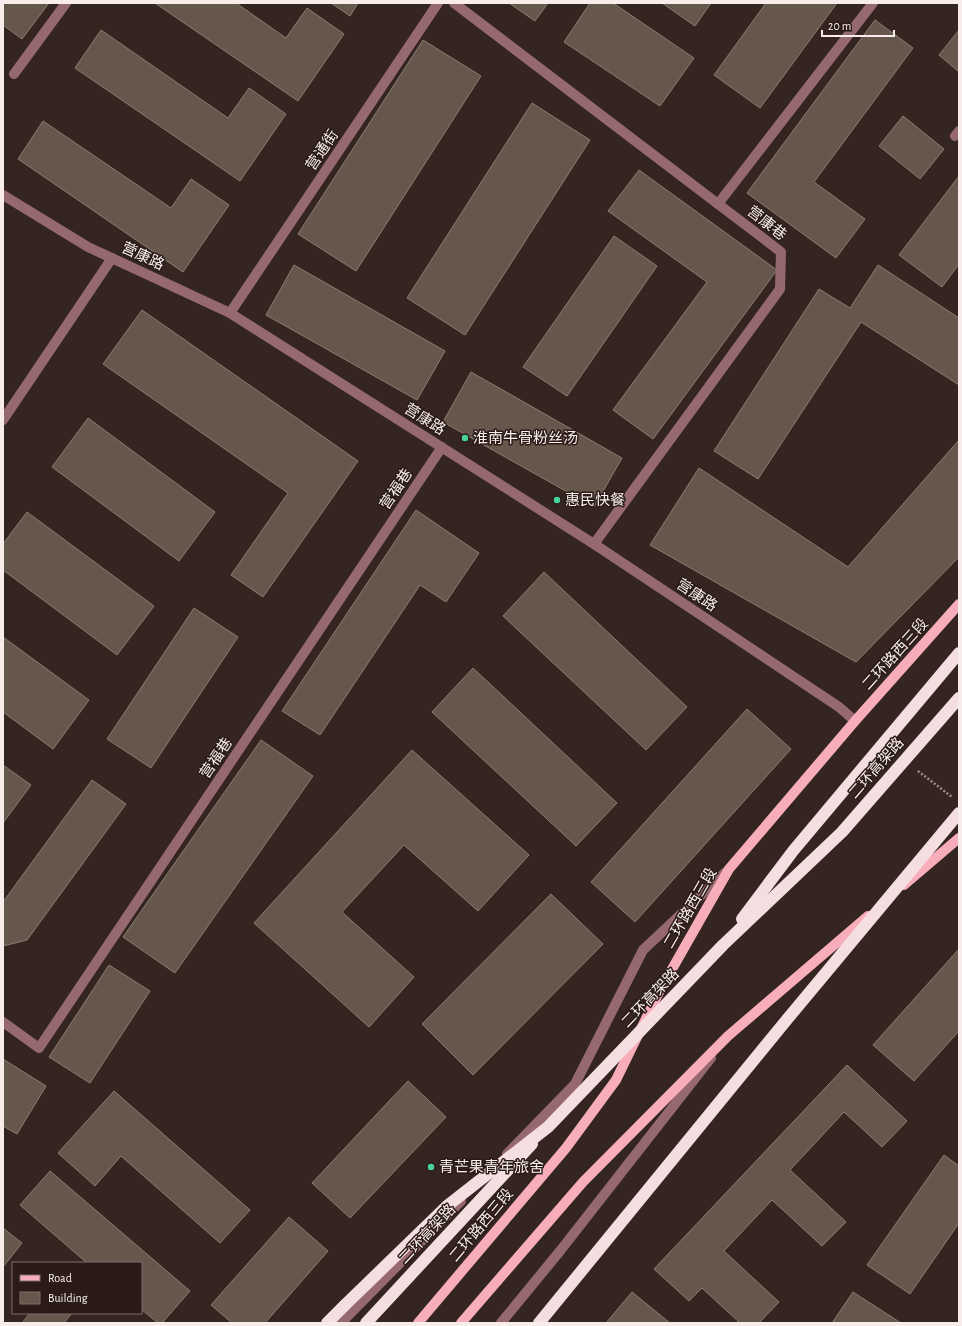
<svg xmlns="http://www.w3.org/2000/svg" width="962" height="1326" viewBox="0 0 962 1326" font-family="'Alegreya Sans','Noto Sans SC',sans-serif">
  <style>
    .building { fill: #65574c; stroke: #8c7d72 }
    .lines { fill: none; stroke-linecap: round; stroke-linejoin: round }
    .path { stroke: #9b8f8b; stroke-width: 2.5; stroke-dasharray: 2 2; stroke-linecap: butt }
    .minor { stroke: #966970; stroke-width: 10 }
    .major { stroke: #f8aeba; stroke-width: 10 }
    .highway { stroke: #f5dee1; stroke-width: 12 }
    .highway-bridge { stroke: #f5dee1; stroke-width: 12 }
    .poi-dot { fill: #49d49c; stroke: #2a1b18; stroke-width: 1.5 }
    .labels { text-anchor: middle; stroke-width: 3; stroke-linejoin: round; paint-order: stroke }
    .street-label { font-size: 15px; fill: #f8edea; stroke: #2a1b18 }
    .poi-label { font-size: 15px; fill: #f8edea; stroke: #2a1b18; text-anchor: start }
  </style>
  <rect width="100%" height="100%" fill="#342521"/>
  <g class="building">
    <path d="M3 3H49L22 39 3 25Z"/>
    <path d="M155 3H236L286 38 307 8 344 34 298 101Z"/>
    <path d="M331 3H358L350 16Z"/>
    <path d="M509 3H548L535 21Z"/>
    <path d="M590 3H613L694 58 660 106 564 42Z"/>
    <path d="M662 3H711L695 26Z"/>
    <path d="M766 3H837L760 108 714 75Z"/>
    <path d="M875 20 913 48 814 182 865 219 836 258 747 193Z"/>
    <path d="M101 30 228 118 249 88 286 114 240 181 75 68Z"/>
    <path d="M959 30V72L939 55Z"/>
    <path d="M423 40 481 76 356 271 298 234Z"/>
    <path d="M532 103 590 140 465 335 407 298Z"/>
    <path d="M903 116 944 149 920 179 879 146Z"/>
    <path d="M43 121 171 208 191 179 229 205 183 272 18 159Z"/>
    <path d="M639 170 777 270 653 439 613 410 707 282 608 211Z"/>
    <path d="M959 176V264L942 287 899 255Z"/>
    <path d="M614 236 657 266 567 396 523 367Z"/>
    <path d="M294 265 445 351 417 400 266 315Z"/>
    <path d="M878 265 959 318V385L861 322 758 479 714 451 819 289 850 308Z"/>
    <path d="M142 310 358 461 263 597 231 575 288 493 103 364Z"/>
    <path d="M471 372 622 458 594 507 443 422Z"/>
    <path d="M88 418 215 512 179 561 52 467Z"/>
    <path d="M959 440V557L856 662 650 545 699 468 848 567Z"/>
    <path d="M416 510 479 553 446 602 420 585 320 735 282 711Z"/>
    <path d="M27 512 154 606 117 655 3 570V544Z"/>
    <path d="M544 572 687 707 646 750 503 616Z"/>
    <path d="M194 608 238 637 151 768 107 739Z"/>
    <path d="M3 637 89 700 53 749 3 712Z"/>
    <path d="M473 668 617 803 576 846 432 712Z"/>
    <path d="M747 709 791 749 635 922 591 882Z"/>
    <path d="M261 740 313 776 175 973 123 937Z"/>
    <path d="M412 750 529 855 478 911 404 845 342 912 414 977 369 1027 254 923Z"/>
    <path d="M3 765 31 785 3 823Z"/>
    <path d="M92 780 126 804 27 940 3 946V902Z"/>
    <path d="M551 894 603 944 473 1075 422 1024Z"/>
    <path d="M959 949V1031L914 1081 873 1045Z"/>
    <path d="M109 965 150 991 90 1083 49 1057Z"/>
    <path d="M3 1059 46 1086 17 1134 3 1126Z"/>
    <path d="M847 1065 907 1121 882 1147 844 1112 790 1170 846 1222 822 1246 772 1200 724 1251 779 1302 759 1323H740L702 1288 689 1301 654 1269Z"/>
    <path d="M408 1081 446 1117 350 1218 312 1183Z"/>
    <path d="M114 1091 250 1210 220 1243 121 1156 95 1186 58 1153Z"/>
    <path d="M944 1155 959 1166V1223L910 1294 867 1265Z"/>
    <path d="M50 1171 190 1291 162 1323H158L141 1309V1263H87L20 1205Z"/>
    <path d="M289 1217 328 1251 265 1323H232L211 1305Z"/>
    <path d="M3 1228 22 1243 3 1267Z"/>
    <path d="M632 1292 670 1323H606Z"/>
    <path d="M853 1292 901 1323H832Z"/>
    <path d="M30 1313H72L64 1323H22Z"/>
  </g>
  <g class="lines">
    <path class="path" d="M918 771 952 797"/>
    <g class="minor">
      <path d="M454 3 718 204 759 235 781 252 780 289 594 544"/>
      <path d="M14 74 66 3"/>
      <path d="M955 136 959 131"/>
      <path d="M3 195 88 247 230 313 594 544 839 707 855 721"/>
      <path d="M718 204 873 3"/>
      <path d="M230 313 438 3"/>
      <path d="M3 420 112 258"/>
      <path d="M3 1022 39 1048 442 447"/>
      <path d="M507 1154 575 1084 643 950 726 872"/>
      <path d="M341 1323 461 1201"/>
      <path d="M501 1323 560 1251 711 1058"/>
    </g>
    <g class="major">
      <path d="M904 885 959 838"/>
      <path d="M418 1323 566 1148 616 1080 659 992 729 869 855 721 959 604"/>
      <path d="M461 1323 583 1182 728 1036 868 916"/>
    </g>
    <g class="highway">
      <path d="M327 1323 345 1305"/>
      <path d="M366 1323 532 1144"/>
    </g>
    <g class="highway-bridge">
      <path d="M742 919 793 851 959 653"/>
      <path d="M345 1305 447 1206 548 1127 723 945 842 832 959 698"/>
      <path d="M539 1323 789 1017 959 813"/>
    </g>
  </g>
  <g class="poi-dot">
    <circle cx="465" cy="438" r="4"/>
    <circle cx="557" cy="500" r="4"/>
    <circle cx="431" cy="1167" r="4"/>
  </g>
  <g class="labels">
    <g class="street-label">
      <text transform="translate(322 150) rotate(-56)" y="5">营通街</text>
      <text transform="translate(767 223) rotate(38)" y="5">营康巷</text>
      <text transform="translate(143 256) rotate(25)" y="5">营康路</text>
      <text transform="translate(425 419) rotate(32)" y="5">营康路</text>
      <text transform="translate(396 489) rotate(-56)" y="5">营福巷</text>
      <text transform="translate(697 595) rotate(34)" y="5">营康路</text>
      <text transform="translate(895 654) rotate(-48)" y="5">二环路西三段</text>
      <text transform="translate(216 758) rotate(-56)" y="5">营福巷</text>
      <text transform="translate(876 768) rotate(-49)" y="5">二环高架路</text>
      <text transform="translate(690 908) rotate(-60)" y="5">二环路西三段</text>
      <text transform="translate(650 998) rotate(-46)" y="5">二环高架路</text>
      <text transform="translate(481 1225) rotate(-50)" y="5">二环路西三段</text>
      <text transform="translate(427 1234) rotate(-47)" y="5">二环高架路</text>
    </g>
    <g class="poi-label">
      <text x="473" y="443">淮南牛骨粉丝汤</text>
      <text x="565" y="505">惠民快餐</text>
      <text x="439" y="1172">青芒果青年旅舍</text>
    </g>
  </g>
  <rect width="962" height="1326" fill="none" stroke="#f8edea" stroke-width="8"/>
  <rect x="12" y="1262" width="130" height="52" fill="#2a1b18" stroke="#7c6f6c"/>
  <rect x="20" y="1275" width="20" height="6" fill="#f8aeba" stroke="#7c6f6c"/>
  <text x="48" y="1282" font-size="12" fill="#f8edea">Road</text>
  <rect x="20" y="1292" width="20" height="12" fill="#65574c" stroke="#7c6f6c"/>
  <text x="48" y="1302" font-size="12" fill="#f8edea">Building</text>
  <path d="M822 30v6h72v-6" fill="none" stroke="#f8edea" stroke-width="2"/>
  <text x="828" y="30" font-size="12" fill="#f8edea" stroke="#2a1b18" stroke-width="3" paint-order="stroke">20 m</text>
</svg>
